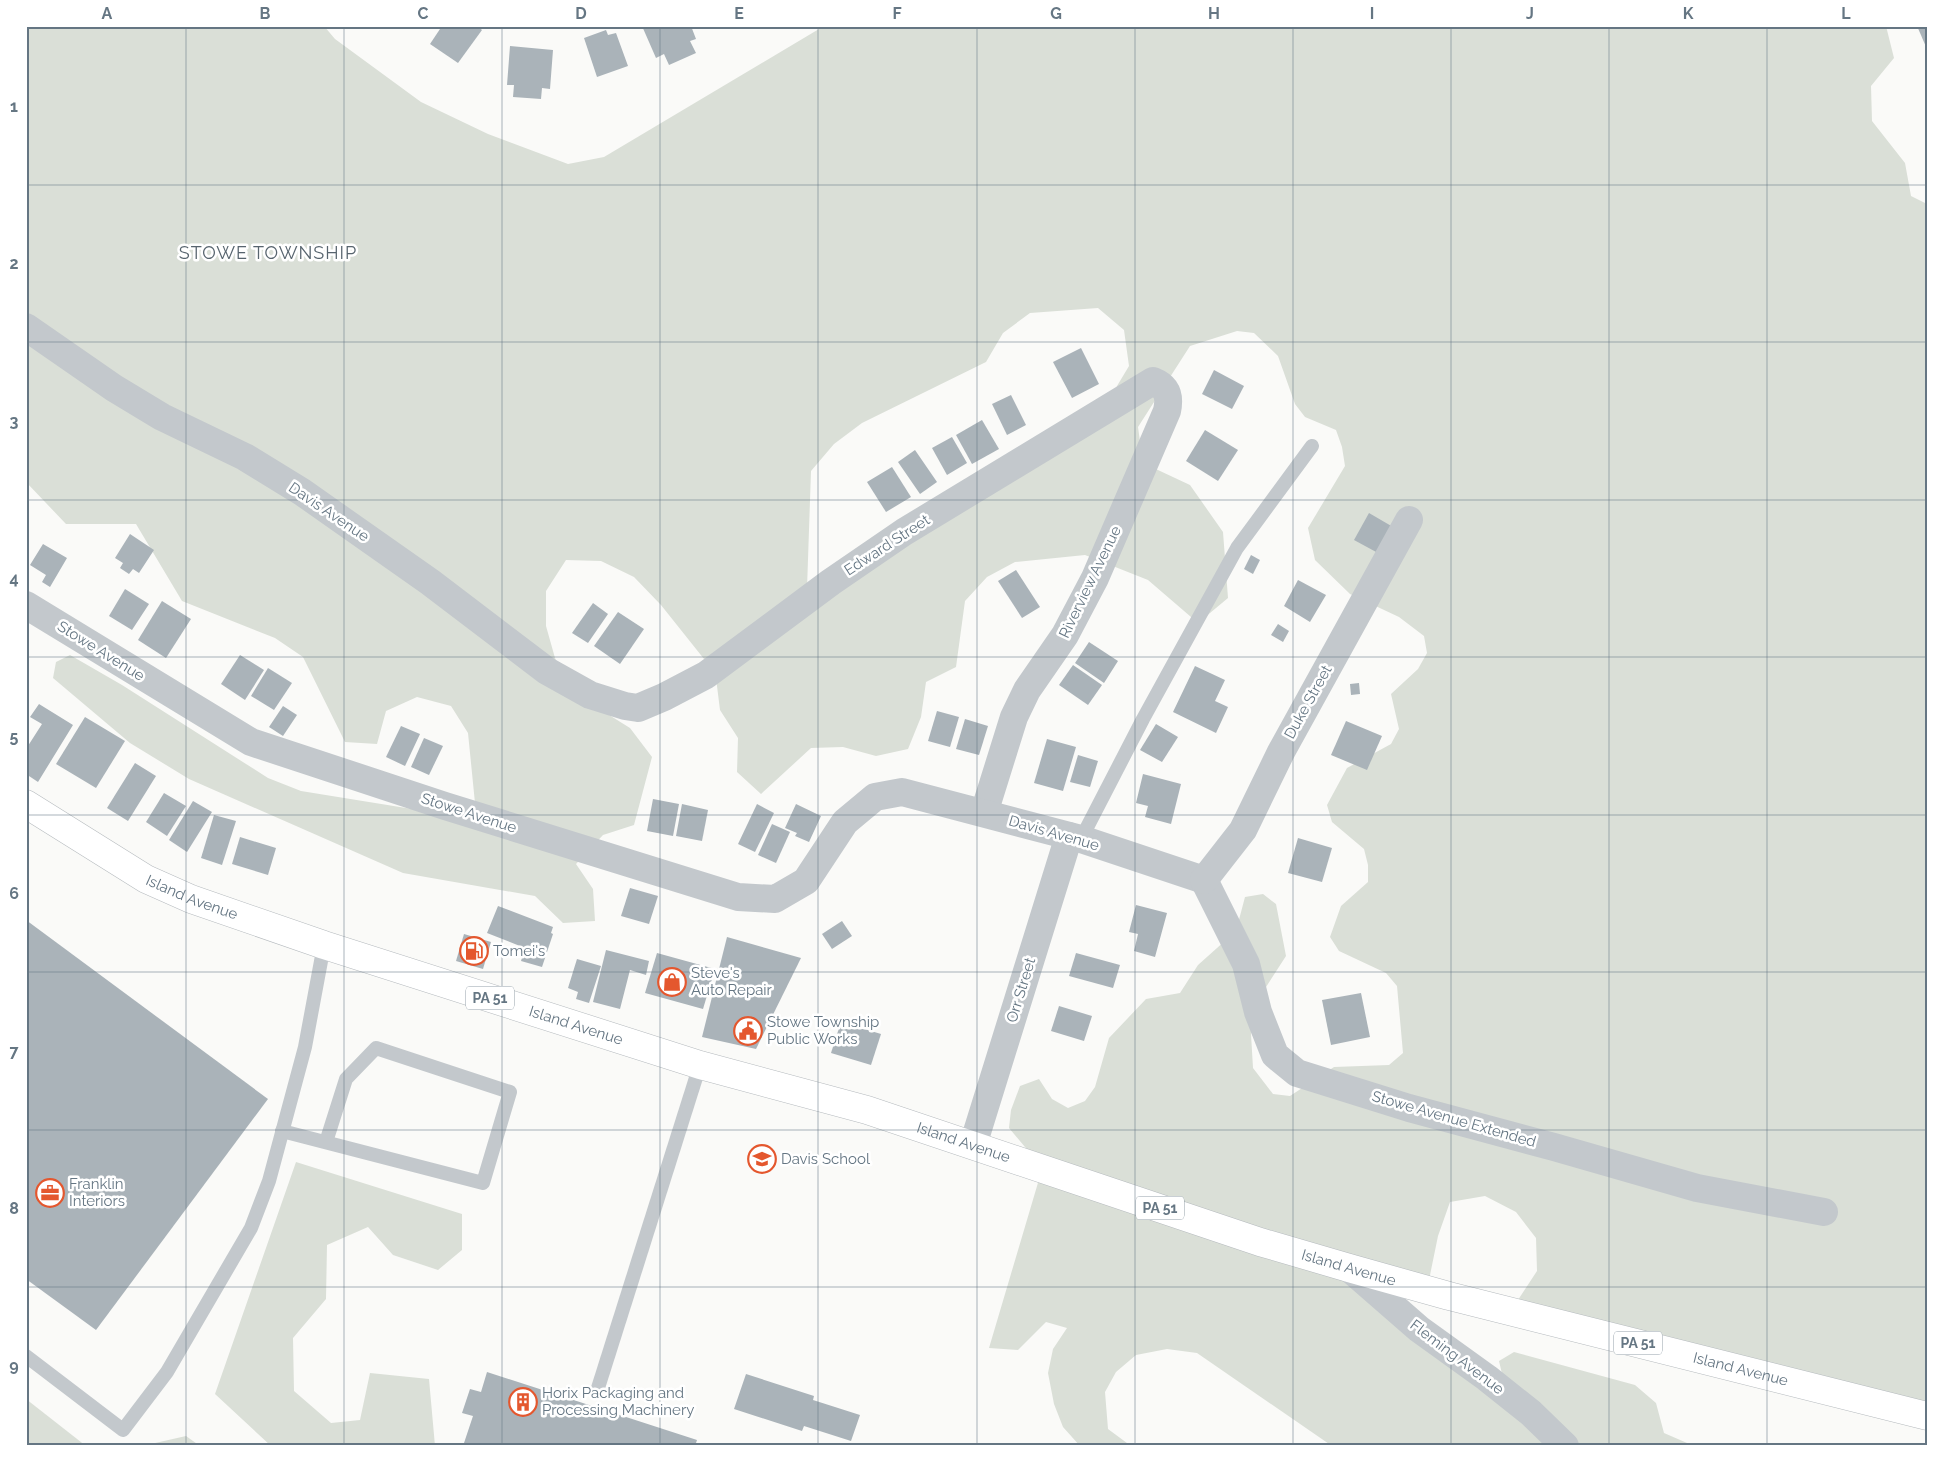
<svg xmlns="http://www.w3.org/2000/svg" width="1953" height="1472" viewBox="0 0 1953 1472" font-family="Raleway,sans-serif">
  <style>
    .green { fill: #dadfd7 }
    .building { fill: #aab3b9 }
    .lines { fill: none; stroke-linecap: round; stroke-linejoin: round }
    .primary-casing { stroke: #b5babe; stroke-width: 29 }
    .lane { stroke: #c3c8cc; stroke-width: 14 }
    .street { stroke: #c3c8cc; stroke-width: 28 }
    .primary { stroke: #fff; stroke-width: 28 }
    .grid { fill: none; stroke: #657683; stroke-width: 1; stroke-opacity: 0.55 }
    .labels { text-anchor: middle; stroke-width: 5; stroke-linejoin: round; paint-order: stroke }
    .shield { fill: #fff; stroke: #939fa8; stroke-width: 1 }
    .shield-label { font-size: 14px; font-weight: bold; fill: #657683 }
    .street-label { font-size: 15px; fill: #657683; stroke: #fff }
    .poi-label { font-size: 15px; fill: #657683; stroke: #fff; text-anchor: start }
    .quarter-label { font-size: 18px; letter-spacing: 1px; fill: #57646e; stroke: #fff }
    .neatline { fill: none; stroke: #657683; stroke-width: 2 }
    .grid-label { font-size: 16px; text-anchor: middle; font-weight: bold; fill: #657683 }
  </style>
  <rect width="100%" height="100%" fill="#fafaf8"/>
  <g class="green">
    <path d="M26 26H324L335 39 421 102 488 134 568 164 604 157 824 26H1886L1894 58 1871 86 1872 121 1905 163 1911 196 1927 204V1407L1516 1303 1537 1271 1536 1238 1516 1212 1485 1196 1450 1202 1438 1236 1429 1280 1272 1236 1030 1153 1009 1128 1011 1110 1020 1086 1039 1079 1052 1099 1068 1108 1085 1101 1095 1087 1109 1038 1146 999 1180 993 1198 965 1236 931 1245 897 1263 894 1276 904 1286 956 1257 1001 1251 1034 1253 1068 1273 1094 1290 1096 1334 1067 1389 1065 1403 1053 1397 986 1386 973 1339 951 1330 937 1341 906 1368 882V865L1364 849 1332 822 1327 805 1347 768 1391 744 1399 729 1391 694 1418 669 1427 653 1424 636 1399 617 1350 594 1315 560 1308 528 1345 466 1342 447 1336 430 1305 417 1295 404 1278 356 1254 333 1237 331 1190 346 1138 427 1143 463 1190 485 1223 532 1228 598 1198 623 1148 580 1085 555 1015 562 987 577 965 601 956 667 926 682 921 717 908 749 876 756 843 747 811 748 761 794 737 772 738 738 720 710 716 678 889 550 1107 419 1117 386 1129 366 1124 330 1098 308 1030 313 1003 333 986 362 862 423 834 444 811 471 807 589 708 664 661 605 634 577 601 561 566 560 546 591V626L555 658 569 690 630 728 652 757 634 825 603 835 576 864 593 889 595 921 563 923 535 896 403 873 189 779 130 743 53 678 56 662 70 655 122 685 268 778 301 791 443 814 475 803 468 733 451 706 417 697 386 711 377 744 345 742 303 657 275 638 182 601 136 524H66L26 482Z"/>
    <path d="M296 1162 462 1214V1250L438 1270 393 1255 368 1227 327 1245 326 1299 293 1338 294 1391 331 1423 360 1420 370 1373 429 1379 435 1446H271L215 1394Z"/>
    <path d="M1040 1176 1350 1278 1558 1446H1332L1197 1353 1167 1349 1136 1355 1116 1372 1105 1392 1108 1429 1131 1446H1080L1063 1427 1054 1404 1048 1373 1053 1349 1067 1328 1046 1322 1018 1350 989 1348Z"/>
    <path d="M1514 1352 1635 1385 1656 1403 1664 1433 1694 1446H1573L1503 1378 1499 1361Z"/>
    <path d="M26 1399 86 1446H26Z"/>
    <path d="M186 1436 200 1446H142Z"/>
  </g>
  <g class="building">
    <path d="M442 26H477L482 30 458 63 430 44Z"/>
    <path d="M642 26H691L696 39 690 41 696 53 669 65 664 54 656 58Z"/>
    <path d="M1917 26H1927V49Z"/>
    <path d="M606 30 608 35 616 33 628 66 597 77 584 38Z"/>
    <path d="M510 46 553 50 550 89 542 88 541 99 513 97 514 85H507Z"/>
    <path d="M1081 348 1099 384 1072 398 1053 362Z"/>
    <path d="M1214 370 1244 386 1232 409 1202 394Z"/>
    <path d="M1011 395 1026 425 1007 435 992 404Z"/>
    <path d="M982 420 999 449 972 464 956 435Z"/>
    <path d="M1205 430 1238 450 1218 481 1186 461Z"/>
    <path d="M952 437 967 463 947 475 932 448Z"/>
    <path d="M915 450 937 482 920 494 898 462Z"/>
    <path d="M892 467 911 497 886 512 867 482Z"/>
    <path d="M1369 513 1393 527 1378 553 1354 540Z"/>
    <path d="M130 534 154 550 139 573 133 569 129 574 120 568 123 563 115 558Z"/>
    <path d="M43 544 67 558 50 587 42 582 46 575 30 565Z"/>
    <path d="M1251 555 1260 560 1253 574 1244 569Z"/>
    <path d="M1016 570 1040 607 1022 618 998 581Z"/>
    <path d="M1298 580 1326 595 1310 622 1284 606Z"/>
    <path d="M125 589 149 604 132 630 109 616Z"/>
    <path d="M162 601 191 619 166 658 138 640Z"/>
    <path d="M593 603 608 614 588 643 572 633Z"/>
    <path d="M618 612 644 629 620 664 594 646Z"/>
    <path d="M1278 624 1289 631 1283 642 1271 635Z"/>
    <path d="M1089 642 1118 661 1104 683 1075 663Z"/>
    <path d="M240 655 264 670 245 700 221 684Z"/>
    <path d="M1073 665 1102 685 1088 705 1059 685Z"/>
    <path d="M1195 666 1225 680 1215 701 1228 707 1216 733 1173 712Z"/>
    <path d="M268 668 292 683 274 710 251 696Z"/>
    <path d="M1359 683 1360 694 1351 695 1350 684Z"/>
    <path d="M39 704 73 725 38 782 26 774V749L42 724 30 717Z"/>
    <path d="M283 706 297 715 283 736 269 727Z"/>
    <path d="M937 711 959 717 950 747 928 741Z"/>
    <path d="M85 717 125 741 96 788 56 764Z"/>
    <path d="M965 719 988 726 979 755 956 749Z"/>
    <path d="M1346 721 1382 736 1367 770 1331 755Z"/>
    <path d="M1156 724 1178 737 1162 762 1140 750Z"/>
    <path d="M401 726 420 734 405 766 386 757Z"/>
    <path d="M424 738 443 746 429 775 411 767Z"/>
    <path d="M1047 739 1076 747 1063 791 1034 783Z"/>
    <path d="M1078 755 1098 761 1090 787 1070 782Z"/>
    <path d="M135 763 156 776 128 821 107 808Z"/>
    <path d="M1143 774 1181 784 1171 824 1145 817 1148 806 1136 803Z"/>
    <path d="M164 793 186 806 167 836 146 822Z"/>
    <path d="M653 799 679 804 673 836 647 831Z"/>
    <path d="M193 801 212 812 187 852 169 840Z"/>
    <path d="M682 804 708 810 702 841 676 836Z"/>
    <path d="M757 804 774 813 755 852 738 844Z"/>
    <path d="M796 804 821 816 809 842 795 836 797 833 785 828Z"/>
    <path d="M214 815 236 821 222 865 201 858Z"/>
    <path d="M772 824 790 832 776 863 758 855Z"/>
    <path d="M240 837 276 848 268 875 232 864Z"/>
    <path d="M1298 838 1332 848 1322 882 1288 873Z"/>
    <path d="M630 888 658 896 649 924 621 916Z"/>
    <path d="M1136 905 1167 913 1155 957 1134 951 1138 934 1129 932Z"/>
    <path d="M498 906 553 927 551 933 553 934 542 967 521 961 525 948 487 933Z"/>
    <path d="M26 920 268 1099 96 1330 26 1279Z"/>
    <path d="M842 921 852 936 832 949 822 934Z"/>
    <path d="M464 934 491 942 483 969 456 961Z"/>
    <path d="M727 937 801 958 756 1049 702 1037Z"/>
    <path d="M606 950 649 961 646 975 630 970 620 1009 593 1002Z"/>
    <path d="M657 953 715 969 703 1009 645 993Z"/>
    <path d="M1076 953 1120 965 1113 988 1069 976Z"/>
    <path d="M577 959 601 966 589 1003 576 999 578 992 568 988Z"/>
    <path d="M1361 993 1370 1037 1331 1045 1322 1000Z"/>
    <path d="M1059 1006 1092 1016 1084 1041 1051 1031Z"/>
    <path d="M841 1022 881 1034 871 1065 831 1053Z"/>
    <path d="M487 1372 697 1440 695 1446H463L473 1416 462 1413 470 1389 481 1392Z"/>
    <path d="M746 1374 814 1396 813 1400 860 1415 851 1441 804 1426 802 1431 734 1409Z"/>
  </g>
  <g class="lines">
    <defs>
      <g id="primary">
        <path id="s1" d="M26 804 146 879 191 899 324 945 700 1065 867 1110 1260 1242 1349 1268 1449 1296 1927 1416"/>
      </g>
    </defs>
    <use href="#primary" class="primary-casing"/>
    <g class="lane">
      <path d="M1081 839 1143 719 1237 548 1312 446"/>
      <path d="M282 1131 483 1183 510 1092 376 1048 346 1079 326 1142"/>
      <path d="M26 1356 123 1430 167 1372 251 1228 269 1181 305 1047 324 945"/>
      <path d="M598 1388 700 1065"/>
    </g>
    <g class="street">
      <path d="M26 327 114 388 162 417 245 457 302 492 430 582 547 671 590 695 625 706 638 708 664 697 706 675 831 582 904 532 1153 381C1168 387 1170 397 1167 411L1095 578 1065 635 1027 690 1014 717 984 813"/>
      <path d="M26 605 251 742 445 806 738 897 775 899 806 881 845 822 875 797 902 792 1081 839 1204 880"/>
      <path d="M1204 880 1246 964 1258 1012 1275 1055 1297 1073 1409 1108 1554 1147 1697 1188 1824 1212"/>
      <path d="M1204 880 1243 830 1281 752 1409 520"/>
      <path d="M973 1145 1069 836"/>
      <path d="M1349 1268 1419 1329 1487 1378 1531 1413 1565 1446"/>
    </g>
    <use href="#primary" class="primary"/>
  </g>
  <path class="grid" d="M186 26V1446M344 26V1446M502 26V1446M660 26V1446M818 26V1446M977 26V1446M1135 26V1446M1293 26V1446M1451 26V1446M1609 26V1446M1767 26V1446M26 185H1927M26 342H1927M26 500H1927M26 657H1927M26 815H1927M26 972H1927M26 1130H1927M26 1287H1927"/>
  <defs>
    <symbol id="fuel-ring" viewBox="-11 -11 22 22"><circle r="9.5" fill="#fff" stroke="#e4572e" stroke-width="1.5"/><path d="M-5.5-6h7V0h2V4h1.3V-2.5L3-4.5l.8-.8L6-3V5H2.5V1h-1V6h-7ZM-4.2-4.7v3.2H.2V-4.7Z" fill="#e4572e"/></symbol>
    <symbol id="shop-ring" viewBox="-11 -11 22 22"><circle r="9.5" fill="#fff" stroke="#e4572e" stroke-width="1.5"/><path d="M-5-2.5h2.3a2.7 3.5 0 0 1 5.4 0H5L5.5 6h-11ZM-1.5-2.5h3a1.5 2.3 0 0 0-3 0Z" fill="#e4572e"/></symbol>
    <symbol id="civic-ring" viewBox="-11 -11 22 22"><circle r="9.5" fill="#fff" stroke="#e4572e" stroke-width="1.5"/><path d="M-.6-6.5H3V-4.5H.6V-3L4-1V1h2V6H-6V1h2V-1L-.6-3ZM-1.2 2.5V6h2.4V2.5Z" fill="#e4572e"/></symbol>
    <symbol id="school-ring" viewBox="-11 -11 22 22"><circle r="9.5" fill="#fff" stroke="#e4572e" stroke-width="1.5"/><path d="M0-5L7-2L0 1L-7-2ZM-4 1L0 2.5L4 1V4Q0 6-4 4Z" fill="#e4572e"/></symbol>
    <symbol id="office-ring" viewBox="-11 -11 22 22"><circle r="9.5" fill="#fff" stroke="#e4572e" stroke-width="1.5"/><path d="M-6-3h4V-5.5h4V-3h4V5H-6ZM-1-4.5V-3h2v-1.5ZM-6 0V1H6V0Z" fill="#e4572e"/></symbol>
    <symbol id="building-ring" viewBox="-11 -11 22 22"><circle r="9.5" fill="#fff" stroke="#e4572e" stroke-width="1.5"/><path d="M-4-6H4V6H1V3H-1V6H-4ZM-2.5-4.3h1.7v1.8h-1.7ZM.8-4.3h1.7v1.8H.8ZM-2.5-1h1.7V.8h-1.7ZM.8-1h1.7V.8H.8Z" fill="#e4572e"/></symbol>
  </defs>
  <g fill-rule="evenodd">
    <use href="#fuel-ring" x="458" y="935" width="32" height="32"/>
    <use href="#shop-ring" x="656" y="966" width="32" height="32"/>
    <use href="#civic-ring" x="732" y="1015" width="32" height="32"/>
    <use href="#school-ring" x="746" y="1143" width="32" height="32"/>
    <use href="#office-ring" x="34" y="1177" width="32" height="32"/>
    <use href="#building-ring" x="507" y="1386" width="32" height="32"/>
  </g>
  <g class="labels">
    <g class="shield">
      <rect x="466" y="986.5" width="48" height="23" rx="4"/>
      <rect x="1136" y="1196.5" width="48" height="23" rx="4"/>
      <rect x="1614" y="1331.5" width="48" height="23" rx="4"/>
    </g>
    <g class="shield-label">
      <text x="490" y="1003">PA 51</text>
      <text x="1160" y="1213">PA 51</text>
      <text x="1638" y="1348">PA 51</text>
    </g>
    <g class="street-label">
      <text transform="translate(329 512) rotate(34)" y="5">Davis Avenue</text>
      <text transform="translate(887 545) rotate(-33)" y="5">Edward Street</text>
      <text transform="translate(1090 582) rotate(-64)" y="5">Riverview Avenue</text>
      <text transform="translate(101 651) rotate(32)" y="5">Stowe Avenue</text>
      <text transform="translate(1308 702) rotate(-61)" y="5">Duke Street</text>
      <text transform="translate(469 813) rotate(18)" y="5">Stowe Avenue</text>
      <text transform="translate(1054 833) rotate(16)" y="5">Davis Avenue</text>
      <text dy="5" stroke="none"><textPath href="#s1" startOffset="191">Island Avenue</textPath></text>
      <text transform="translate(1021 990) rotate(-73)" y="5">Orr Street</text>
      <text dy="5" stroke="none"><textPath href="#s1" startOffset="596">Island Avenue</textPath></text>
      <text transform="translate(1454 1119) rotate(16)" y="5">Stowe Avenue Extended</text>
      <text dy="5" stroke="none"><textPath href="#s1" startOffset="1001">Island Avenue</textPath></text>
      <text dy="5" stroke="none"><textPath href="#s1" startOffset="1406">Island Avenue</textPath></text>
      <text transform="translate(1457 1357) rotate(37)" y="5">Fleming Avenue</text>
      <text dy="5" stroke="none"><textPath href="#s1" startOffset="1811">Island Avenue</textPath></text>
    </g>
    <g class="poi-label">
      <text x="493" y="956">Tomei's</text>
      <text x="691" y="978">Steve's<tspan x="691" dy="17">Auto Repair</tspan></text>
      <text x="767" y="1027">Stowe Township<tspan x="767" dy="17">Public Works</tspan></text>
      <text x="781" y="1164">Davis School</text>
      <text x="69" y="1189">Franklin<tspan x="69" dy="17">Interiors</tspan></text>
      <text x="542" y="1398">Horix Packaging and<tspan x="542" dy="17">Processing Machinery</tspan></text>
    </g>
    <g class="quarter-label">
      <text x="268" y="259">STOWE TOWNSHIP</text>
    </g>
  </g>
  <rect width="1953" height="1472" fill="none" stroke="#ffffff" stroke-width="55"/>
  <rect x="28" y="28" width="1898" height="1416" class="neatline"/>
  <g class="grid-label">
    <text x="107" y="19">A</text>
    <text x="265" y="19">B</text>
    <text x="423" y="19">C</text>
    <text x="581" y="19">D</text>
    <text x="739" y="19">E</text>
    <text x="897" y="19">F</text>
    <text x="1056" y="19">G</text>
    <text x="1214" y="19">H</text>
    <text x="1372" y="19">I</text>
    <text x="1530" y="19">J</text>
    <text x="1688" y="19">K</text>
    <text x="1846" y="19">L</text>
    <text x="14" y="112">1</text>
    <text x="14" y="269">2</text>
    <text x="14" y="427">3</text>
    <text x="14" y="584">4</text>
    <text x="14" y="742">5</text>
    <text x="14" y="899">6</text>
    <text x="14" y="1057">7</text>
    <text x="14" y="1214">8</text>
    <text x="14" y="1371">9</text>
  </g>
</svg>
